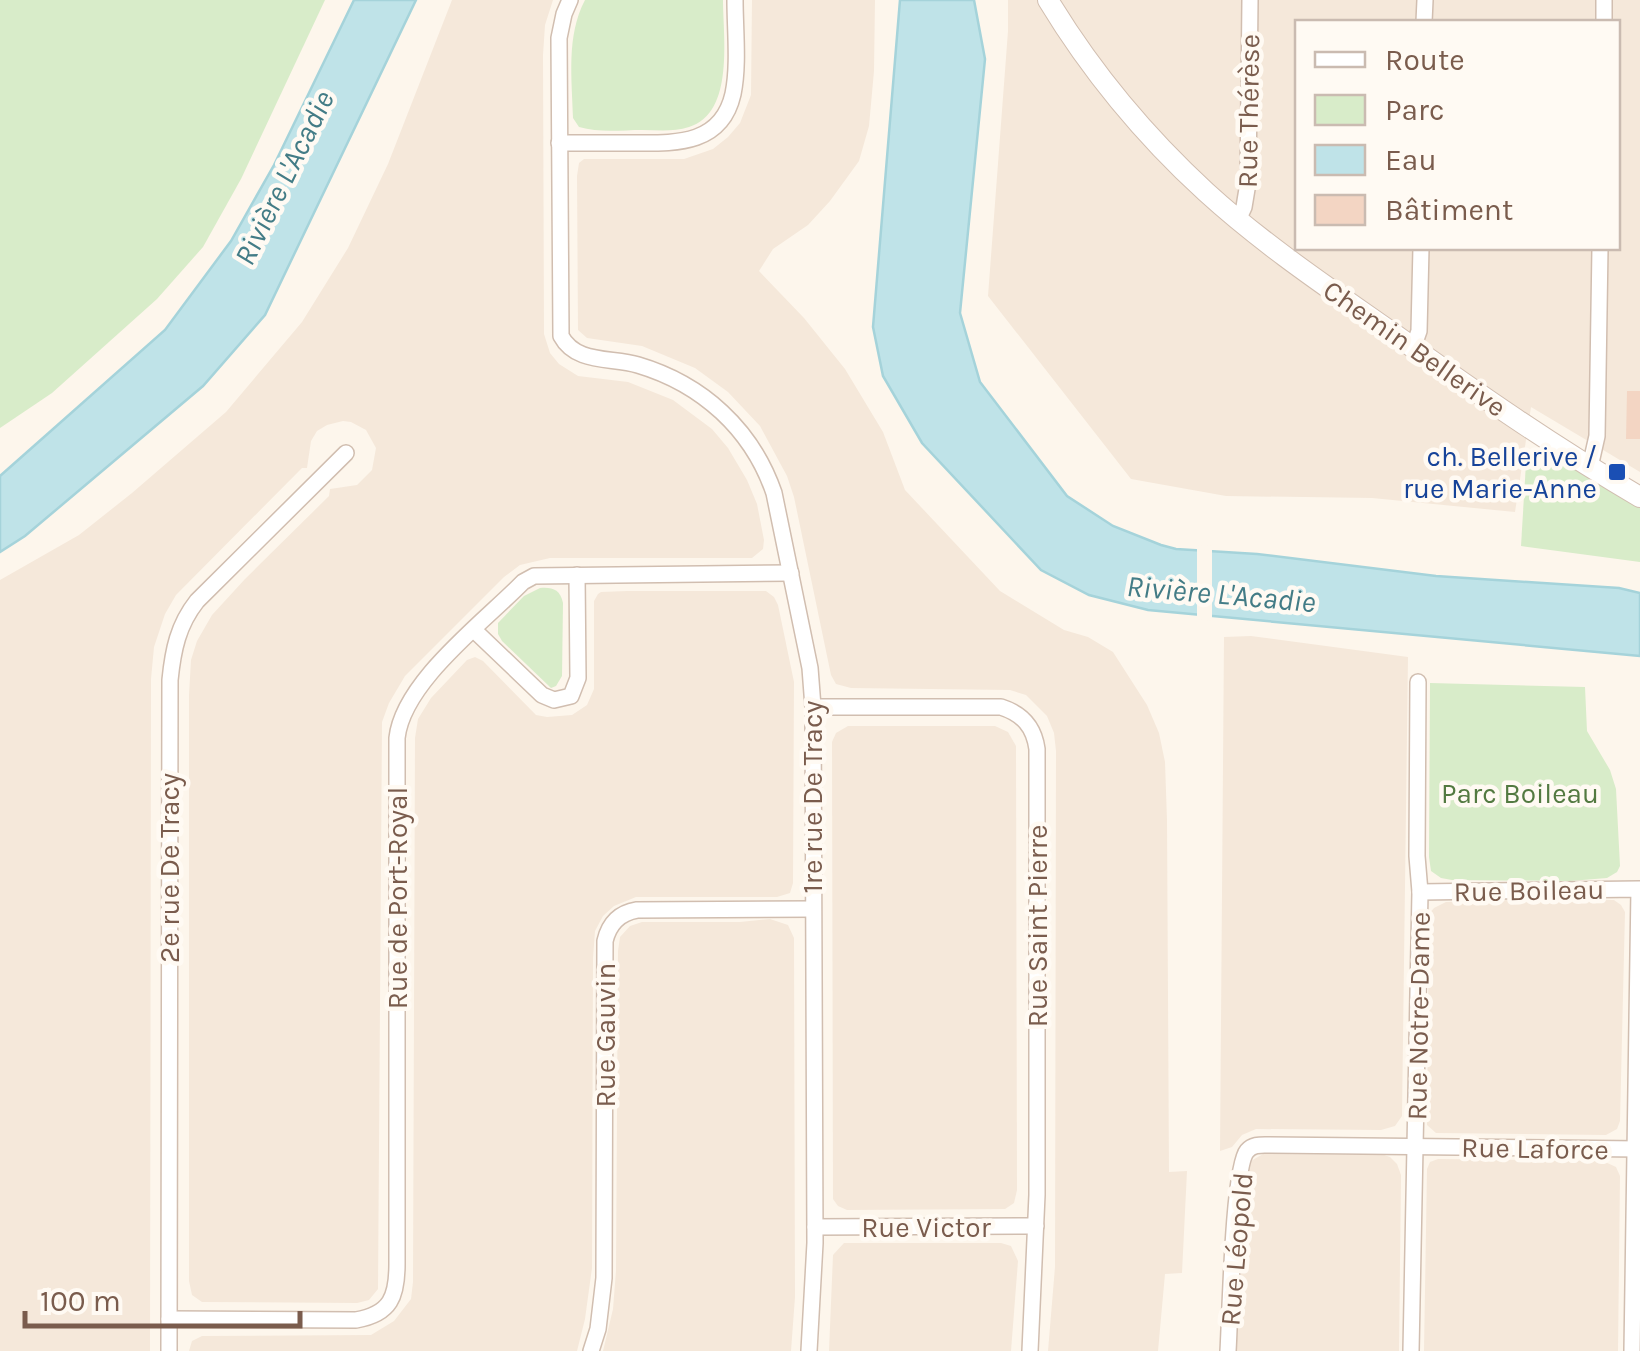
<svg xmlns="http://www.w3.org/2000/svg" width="1640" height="1351" viewBox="0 0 1640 1351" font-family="Karla,sans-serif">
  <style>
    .residential { fill: #f5e8da; fill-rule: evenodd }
    .green { fill: #d8ecc9 }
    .water { fill: #bfe3e8; stroke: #a5d3da; stroke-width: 2.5 }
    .pier { fill: #fdf6ec }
    .building { fill: #f3d5c3 }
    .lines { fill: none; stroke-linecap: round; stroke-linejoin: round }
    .minor-casing { stroke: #d1beb0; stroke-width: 18 }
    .tertiary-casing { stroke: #d1beb0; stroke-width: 22 }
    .minor { stroke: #fff; stroke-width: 15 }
    .tertiary { stroke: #fff; stroke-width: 20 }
    .transit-dot { fill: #1a4fb4; stroke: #fffaf3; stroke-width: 4 }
    .labels { text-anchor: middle; stroke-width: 9; stroke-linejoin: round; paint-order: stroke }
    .street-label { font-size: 28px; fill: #7a5c4d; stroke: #fffaf3 }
    .transit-label { font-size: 28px; fill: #164399; stroke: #fffaf3; text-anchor: end }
    .park-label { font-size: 28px; fill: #537a41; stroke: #fffaf3 }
    .water-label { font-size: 30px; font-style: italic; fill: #437c86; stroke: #fffaf3 }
  </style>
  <rect width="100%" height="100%" fill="#fdf6ec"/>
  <g class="residential">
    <path d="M452 0H553L545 25 543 55 544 334 550 353 559 364 578 376 628 382 673 400 712 429 728 448 747 480 757 504 764 540 763 549 752 558H550L520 565 504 577 405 676 389 703 382 722 378 1289 369 1300 357 1303 202 1302 192 1295 189 1281V695L191 660 197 641 212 615 245 579 329 496 330 489 357 485 372 470 376 448 366 430 351 422 343 421 327 425 317 431 311 441 307 468H302L176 595 165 614 154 647 151 679 150 1351H0V580L79 535 132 493 226 412 302 322 348 248 388 164Z"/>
    <path d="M752 0H875L874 71 869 126 859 161 830 201 808 225 773 249 759 271 804 318 845 369 883 432 905 490 1000 591 1064 630 1088 637 1113 652 1147 705 1159 733 1165 762 1167 820 1169 1172 1187 1171 1182 1273 1165 1274 1158 1351H1048L1055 1267 1056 751 1054 733 1047 716 1026 695 1010 690 851 688 836 684 831 675 794 497 787 476 760 426 728 392 695 368 642 346 587 338 578 330 577 176 579 163 584 159H684L713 149 728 137 740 123 751 95Z"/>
    <path d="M1008 0H1640V472L1531 407 1515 512 1372 498 1226 496 1131 479 988 296 1008 31ZM1298 22H1618V248H1298Z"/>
    <path d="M766 591 774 597 778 605 794 682 793 883 790 893 777 897H636L614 906 603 916 595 931 593 958 592 1268 585 1319 577 1351H189L192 1341 202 1336 371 1335 394 1321 411 1299 413 1282 415 738 418 719 431 698 467 660 475 657 483 661 536 715 547 717 572 715 587 705 594 689V601L598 594 601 592 627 591Z"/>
    <path d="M1251 636 1408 657 1402 1116 1395 1126 1381 1130 1256 1129 1242 1135 1232 1147 1220 1151 1224 637Z"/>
    <path d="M848 726H995L1008 732 1016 746 1017 1190 1014 1203 1005 1209 847 1210 838 1206 833 1199 832 742 836 733Z"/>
    <path d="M1539 899 1614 900 1621 905 1625 912 1620 1121 1617 1129 1606 1135 1436 1133 1427 1125 1429 914 1434 908 1446 902Z"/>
    <path d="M770 919 788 925 794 938 795 1297 791 1351H603L613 1309 616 1271 618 951 620 937 630 926 642 922H740Z"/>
    <path d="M1263 1154 1384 1155 1390 1157 1397 1164 1401 1175 1399 1351H1235L1248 1171 1251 1161Z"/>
    <path d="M1438 1159 1603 1161 1616 1167 1620 1176 1618 1351H1424L1427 1169 1430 1162Z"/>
    <path d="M844 1243H1001L1011 1246 1018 1261 1011 1351H829L833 1255Z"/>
  </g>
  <g class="green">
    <path d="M0 0H325L241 179 203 247 157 299 52 393 0 428Z"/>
    <path d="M585 0H723C723 37 735 113 689 127 674 132 657 130 642 130 622 130 599 133 579 127L573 118C572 79 566 36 585 0Z"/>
    <path d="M1545 451 1640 508V562L1521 546 1526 463Z"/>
    <path d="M540 588C552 587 560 589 563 603L562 676 556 686 551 688 502 641 498 634V623L524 596Z"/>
    <path d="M1430 683 1585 687 1587 731 1610 770 1616 789 1620 866 1617 872 1607 878 1570 881 1452 880 1441 878 1431 871 1429 857Z"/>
  </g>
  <g class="water">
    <path d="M354 0H416L265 315 203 386 25 536 0 552V476L165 330 231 241 274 165Z"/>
    <path d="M900 0H974L985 59 960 313 980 382 1067 496 1113 526 1161 545 1176 549 1257 554 1436 576 1619 588 1640 593V656L1148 610 1089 595 1041 570 922 443 883 376 873 327Z"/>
  </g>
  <path class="pier" d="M1197 545 1212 546V621L1197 619Z"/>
  <path class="building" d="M1627 391H1640V439H1626Z"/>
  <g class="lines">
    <defs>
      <g id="minor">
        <path d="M570 0 564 14 559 38 561 336C576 364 611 357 638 365 702 384 752 429 774 493L810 668 813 707 815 1243 809 1351"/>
        <path d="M1424 22 1425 0"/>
        <path d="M1604 22V0"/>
        <path d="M559 143C582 143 606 143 630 143 672 143 721 147 733 94 739 65 735 30 735 0"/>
        <path d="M1238 220 1244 207 1248 183 1250 0"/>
        <path d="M1413 348 1419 331 1421 248"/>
        <path d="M1590 467 1597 436 1600 248"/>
        <path d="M474 630 542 695 554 700 571 696 578 678 577 575"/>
        <path d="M813 707H1001C1023 714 1034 727 1037 749V1195L1030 1351"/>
        <path d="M1420 892 1639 889 1632 1351"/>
        <path d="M815 1227 1036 1226"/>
        <path d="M169 1319 356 1320C391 1314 397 1296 397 1264V738C403 682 484 622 523 582L534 576 791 573"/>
        <path d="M169 1351 170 680C173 650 178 625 197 601L346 453"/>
        <path d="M591 1351 598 1329 604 1278 605 941C609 924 619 913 637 910L813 909"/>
        <path d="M1228 1351C1230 1320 1233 1167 1247 1151 1253 1144 1261 1145 1269 1145L1640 1149"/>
        <path d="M1411 1351 1420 892 1417 856 1418 682"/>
      </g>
      <path id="tertiary" d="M1048 0C1091 71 1145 136 1206 192 1264 245 1330 289 1394 334 1474 391 1554 447 1640 497"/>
    </defs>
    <use href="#minor" class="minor-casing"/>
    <use href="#tertiary" class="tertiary-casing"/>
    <use href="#minor" class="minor"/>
    <use href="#tertiary" class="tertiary"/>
  </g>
  <rect class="transit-dot" x="1607" y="462" width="20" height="20" rx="5"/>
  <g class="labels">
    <g class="street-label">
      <text transform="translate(1248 111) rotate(-89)" y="10">Rue Thérèse</text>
      <text transform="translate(1415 348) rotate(35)" y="10">Chemin Bellerive</text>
      <text transform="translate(812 797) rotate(-90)" y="10">1re rue De Tracy</text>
      <text transform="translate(169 868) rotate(-90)" y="10">2e rue De Tracy</text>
      <text transform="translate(1529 890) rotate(-1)" y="10">Rue Boileau</text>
      <text transform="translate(397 898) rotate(-90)" y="10">Rue de Port-Royal</text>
      <text transform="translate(1037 926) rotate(-90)" y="10">Rue Saint Pierre</text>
      <text transform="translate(1418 1016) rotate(-89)" y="10">Rue Notre-Dame</text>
      <text transform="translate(605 1035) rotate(-90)" y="10">Rue Gauvin</text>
      <text transform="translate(1535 1148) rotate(1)" y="10">Rue Laforce</text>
      <text x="926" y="1237">Rue Victor</text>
      <text transform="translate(1236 1249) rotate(-85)" y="10">Rue Léopold</text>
    </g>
    <g class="transit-label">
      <text x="1597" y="466">ch. Bellerive /<tspan x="1597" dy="32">rue Marie-Anne</tspan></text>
    </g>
    <g class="park-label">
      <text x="1520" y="803">Parc Boileau</text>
    </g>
    <g class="water-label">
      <text transform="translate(284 178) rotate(-64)" y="10">Rivière L'Acadie</text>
      <text transform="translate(1221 594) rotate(5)" y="10">Rivière L'Acadie</text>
    </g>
  </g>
  <rect x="1295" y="20" width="325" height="230" fill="#fffaf3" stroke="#cabbb1" stroke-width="2.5"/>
  <rect x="1315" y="52" width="50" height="15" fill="#ffffff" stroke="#cabbb1" stroke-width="2.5"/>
  <text x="1385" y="70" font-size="30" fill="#7a5c4d">Route</text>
  <rect x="1315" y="95" width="50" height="30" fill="#d8ecc9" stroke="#cabbb1" stroke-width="2.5"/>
  <text x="1385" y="120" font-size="30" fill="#7a5c4d">Parc</text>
  <rect x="1315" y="145" width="50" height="30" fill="#bfe3e8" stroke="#cabbb1" stroke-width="2.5"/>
  <text x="1385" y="170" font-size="30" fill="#7a5c4d">Eau</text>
  <rect x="1315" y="195" width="50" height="30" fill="#f3d5c3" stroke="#cabbb1" stroke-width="2.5"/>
  <text x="1385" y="220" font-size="30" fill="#7a5c4d">Bâtiment</text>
  <path d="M25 1311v15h275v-15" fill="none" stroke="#7a5c4d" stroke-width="5"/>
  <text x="40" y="1311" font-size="30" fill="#7a5c4d" stroke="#fffaf3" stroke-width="8" paint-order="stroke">100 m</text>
</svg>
